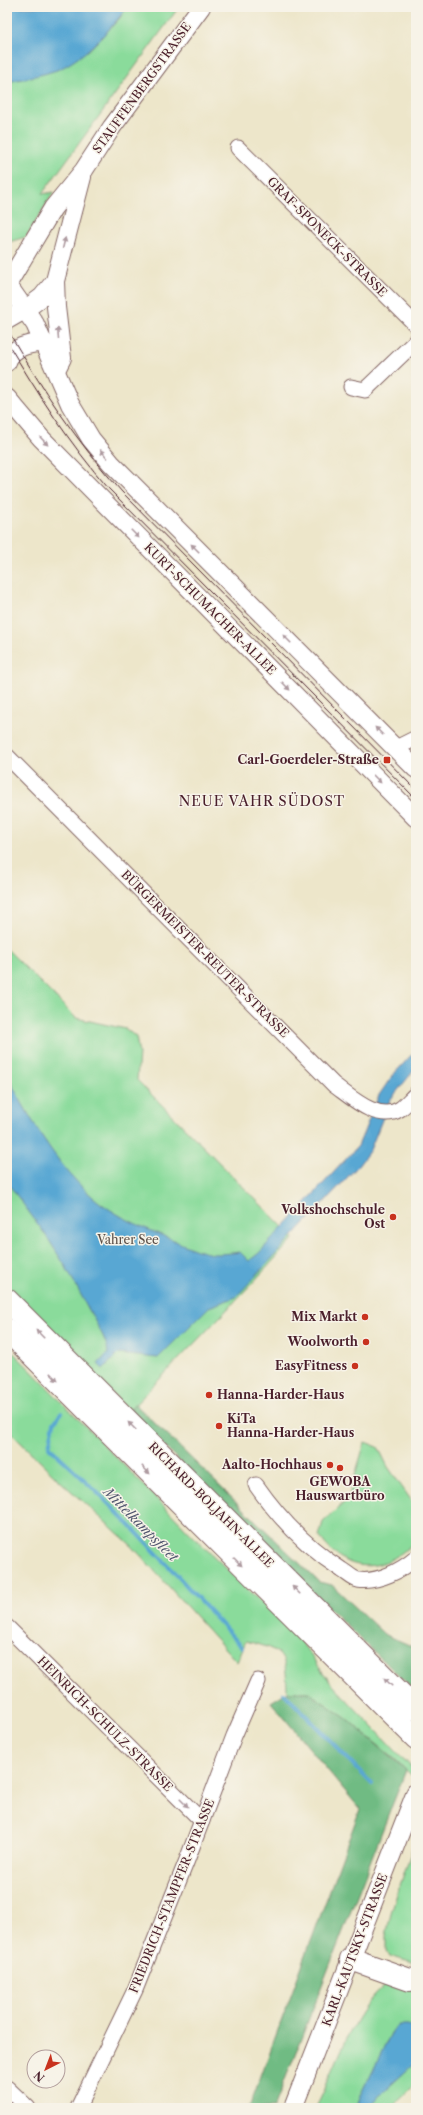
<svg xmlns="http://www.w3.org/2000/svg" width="423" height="2115" viewBox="0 0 423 2115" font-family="'Libre Caslon Text',serif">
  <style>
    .green { fill: #8adb9b; stroke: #6a7d63 }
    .forest { fill: #6fbb83; stroke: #5c6d57 }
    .water { fill: #59a7d3; stroke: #52637f }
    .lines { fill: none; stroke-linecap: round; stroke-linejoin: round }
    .stream { stroke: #59a7d3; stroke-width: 4 }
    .minor-casing { stroke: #836563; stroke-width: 17 }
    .tertiary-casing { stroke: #836563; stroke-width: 20 }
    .primary-casing { stroke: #836563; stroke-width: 24 }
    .minor { stroke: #fff; stroke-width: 15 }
    .tertiary { stroke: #fff; stroke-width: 18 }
    .primary { stroke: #fff; stroke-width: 22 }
    .tram { stroke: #4a1f2b; stroke-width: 1 }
    .oneway { fill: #ae9aa0 }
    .poi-dot { fill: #c8321e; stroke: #f7f3e8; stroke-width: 1.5 }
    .labels { text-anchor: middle; stroke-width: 3; stroke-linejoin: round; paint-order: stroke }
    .street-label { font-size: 12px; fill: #4a1f2b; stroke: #f7f3e8 }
    .poi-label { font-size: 12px; font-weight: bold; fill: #4a1f2b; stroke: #f7f3e8; text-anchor: end }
    .park-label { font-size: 12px; fill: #5a4e47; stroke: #f7f3e8 }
    .water-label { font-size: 13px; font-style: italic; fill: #50556e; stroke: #f7f3e8 }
    .quarter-label { font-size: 14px; letter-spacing: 1px; fill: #4a1f2b; stroke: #f7f3e8 }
  </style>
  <rect width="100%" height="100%" fill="#f7f3e8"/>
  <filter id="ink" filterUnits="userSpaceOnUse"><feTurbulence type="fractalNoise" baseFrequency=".025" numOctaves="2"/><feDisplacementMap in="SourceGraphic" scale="8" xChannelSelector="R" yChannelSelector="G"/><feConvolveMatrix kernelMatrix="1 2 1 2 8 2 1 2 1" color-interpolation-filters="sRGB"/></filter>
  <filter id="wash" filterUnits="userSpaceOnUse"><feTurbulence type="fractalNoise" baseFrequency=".012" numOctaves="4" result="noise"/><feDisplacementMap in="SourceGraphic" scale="16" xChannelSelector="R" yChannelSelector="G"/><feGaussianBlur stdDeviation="0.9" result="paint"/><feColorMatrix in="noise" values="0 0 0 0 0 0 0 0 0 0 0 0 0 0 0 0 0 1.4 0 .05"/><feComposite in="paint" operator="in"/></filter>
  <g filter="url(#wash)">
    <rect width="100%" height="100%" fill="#ede6ca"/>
    <g class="green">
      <path d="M127 7H179L42 194 54 192 26 237 9 242 7 241V85L12 81 33 77 91 48 120 18Z"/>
      <path d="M7 949 76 1018 126 1029 136 1037 139 1054 137 1080 294 1238C241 1297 184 1353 129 1411L7 1287Z"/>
      <path d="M7 1346 195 1538 299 1639 330 1682 416 1772V1780L397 1761 347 1719 308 1692H287C286 1653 284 1651 246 1641L237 1662 132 1546 60 1481 7 1429Z"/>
      <path d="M365 1442 378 1447 388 1467 416 1507V1540C384 1574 347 1576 319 1536L323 1522 348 1499Z"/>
      <path d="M416 1838V1964L390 1956 386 1951V1936L392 1909Z"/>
      <path d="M384 1986 416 1990V2083L390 2108H315C336 2070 350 2014 384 1986Z"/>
    </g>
    <g class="forest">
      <path d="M135 1404 319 1582 332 1585 384 1634 416 1648V1692L252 1534 129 1411Z"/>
      <path d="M287 1692H308L347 1719 406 1770 274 2108H249L360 1809 271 1702Z"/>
    </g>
    <g class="water">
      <path d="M12 7H127C112 29 82 60 57 70 42 75 27 78 12 81L7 85V18Z"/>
      <path d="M416 1050V1068L390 1100 370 1150 358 1166 236 1297 209 1307 158 1358 118 1354 103 1369 98 1364 108 1353 107 1346 103 1336 66 1267 45 1234 7 1182V1075C31 1121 65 1181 109 1209 126 1220 146 1229 164 1236 178 1242 201 1254 216 1254 224 1254 232 1253 240 1252L249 1261 259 1253 358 1146 379 1095 392 1076Z"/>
      <path d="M398 2025H408L416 2031V2062L381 2094 369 2108H355L393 2029Z"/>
    </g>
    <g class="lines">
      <g class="stream">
        <path d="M62 1412 54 1423 49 1447C118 1509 180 1578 242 1647"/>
        <path d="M284 1693 372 1784"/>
      </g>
    </g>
  </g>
  <g filter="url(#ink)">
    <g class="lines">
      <defs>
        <g id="minor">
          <path d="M238 148 416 325"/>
          <path d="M351 387 365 390 416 341"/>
          <path d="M396 748 416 738"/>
          <path d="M7 756 334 1085C351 1097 378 1123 400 1109 406 1105 411 1098 416 1094"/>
          <path d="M256 1485C279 1518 309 1549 342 1570 347 1573 353 1579 358 1580 378 1583 402 1570 416 1558"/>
          <path d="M7 1627 202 1821"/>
          <path d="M7 2088 28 2108"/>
          <path d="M78 2108 135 1990 187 1860 234 1736 258 1681"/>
        </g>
        <g id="tertiary">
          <path d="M7 284 35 324 70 404 91 439 111 463 416 769"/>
          <path d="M7 285 53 208 84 170 112 127 201 7"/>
          <path d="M7 320 26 309 42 297 55 281"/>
          <path d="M7 362C12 346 30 344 44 342"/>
          <path d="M57 368 62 358 56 307 55 281 82 177"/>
          <path d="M7 398 41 438 416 818"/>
          <path d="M293 2108 416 1792"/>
        </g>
        <g id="primary">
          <path d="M7 1300 416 1709"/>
          <path d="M7 1330 416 1738"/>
          <path d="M351 1959 410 1980 416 1979"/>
        </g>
      </defs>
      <use href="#minor" class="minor-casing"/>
      <use href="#tertiary" class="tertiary-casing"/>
      <use href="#primary" class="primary-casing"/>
      <use href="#minor" class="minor"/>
      <use href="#tertiary" class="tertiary"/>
      <use href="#primary" class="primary"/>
      <g class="tram">
        <path d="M7 329C42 389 76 441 122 492L416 790"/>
        <path d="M7 342C38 394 69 443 109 489L416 799"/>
      </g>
    </g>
    <defs><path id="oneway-solid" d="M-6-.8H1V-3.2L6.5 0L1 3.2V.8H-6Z"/></defs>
    <g class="oneway">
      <use href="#oneway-solid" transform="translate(64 243) rotate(-76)"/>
      <use href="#oneway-solid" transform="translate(58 333) rotate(-95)"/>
      <use href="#oneway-solid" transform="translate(44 441) rotate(46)"/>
      <use href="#oneway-solid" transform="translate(104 454) rotate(-130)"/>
      <use href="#oneway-solid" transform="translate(135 534) rotate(45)"/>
      <use href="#oneway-solid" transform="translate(195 548) rotate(-135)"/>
      <use href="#oneway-solid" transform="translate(287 639) rotate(-135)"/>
      <use href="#oneway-solid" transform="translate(286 686) rotate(46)"/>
      <use href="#oneway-solid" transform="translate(379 731) rotate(-135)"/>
      <use href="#oneway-solid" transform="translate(377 779) rotate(45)"/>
      <use href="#oneway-solid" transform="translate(40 1334) rotate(-135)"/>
      <use href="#oneway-solid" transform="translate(54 1377) rotate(45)"/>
      <use href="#oneway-solid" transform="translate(132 1426) rotate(-135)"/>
      <use href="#oneway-solid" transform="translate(146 1470) rotate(45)"/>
      <use href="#oneway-solid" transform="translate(238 1562) rotate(45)"/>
      <use href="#oneway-solid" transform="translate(296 1590) rotate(-135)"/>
      <use href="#oneway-solid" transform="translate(388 1682) rotate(-135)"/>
      <use href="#oneway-solid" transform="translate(184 1803) rotate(45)"/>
    </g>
  </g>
  <g class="poi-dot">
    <rect x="383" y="756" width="8" height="8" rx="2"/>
    <circle cx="393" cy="1217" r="4"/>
    <circle cx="365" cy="1317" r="4"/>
    <circle cx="366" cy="1342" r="4"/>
    <circle cx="355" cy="1366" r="4"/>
    <circle cx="209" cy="1395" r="4"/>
    <circle cx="219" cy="1426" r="4"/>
    <circle cx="330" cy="1465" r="4"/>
    <circle cx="340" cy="1468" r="4"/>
  </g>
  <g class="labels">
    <g class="street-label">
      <text transform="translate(142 88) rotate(-54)" y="4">STAUFFENBERGSTRASSE</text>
      <text transform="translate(327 237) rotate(45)" y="4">GRAF-SPONECK-STRASSE</text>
      <text transform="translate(210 609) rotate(45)" y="4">KURT-SCHUMACHER-ALLEE</text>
      <text transform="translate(205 954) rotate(45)" y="4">BÜRGERMEISTER-REUTER-STRASSE</text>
      <text transform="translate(211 1505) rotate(45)" y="4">RICHARD-BOLJAHN-ALLEE</text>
      <text transform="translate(105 1724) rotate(45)" y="4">HEINRICH-SCHULZ-STRASSE</text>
      <text transform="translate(172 1896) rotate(-68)" y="4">FRIEDRICH-STAMPFER-STRASSE</text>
      <text transform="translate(355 1950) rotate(-69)" y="4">KARL-KAUTSKY-STRASSE</text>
    </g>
    <g class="poi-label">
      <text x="379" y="764">Carl-Goerdeler-Straße</text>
      <text x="385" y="1214">Volkshochschule<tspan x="385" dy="14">Ost</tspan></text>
      <text x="357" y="1321">Mix Markt</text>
      <text x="358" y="1346">Woolworth</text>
      <text x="347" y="1370">EasyFitness</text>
      <text x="217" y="1399" text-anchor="start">Hanna-Harder-Haus</text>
      <text x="227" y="1423" text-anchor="start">KiTa<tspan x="227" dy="14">Hanna-Harder-Haus</tspan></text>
      <text x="322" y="1469">Aalto-Hochhaus</text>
      <text x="340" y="1486" text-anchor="middle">GEWOBA<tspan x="340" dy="14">Hauswartbüro</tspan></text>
    </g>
    <g class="park-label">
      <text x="128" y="1244">Vahrer See</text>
    </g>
    <g class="water-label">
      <text transform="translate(141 1524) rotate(45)" y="5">Mittelkampsfleet</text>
    </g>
    <g class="quarter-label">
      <text x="262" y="806">NEUE VAHR SÜDOST</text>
    </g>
  </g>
  <rect width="423" height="2115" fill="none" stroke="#f7f3e8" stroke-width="24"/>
  <g transform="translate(46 2069) rotate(222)"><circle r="19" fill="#f7f3e8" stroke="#b29e9c"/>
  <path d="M0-3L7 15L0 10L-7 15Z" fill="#c8321e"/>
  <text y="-6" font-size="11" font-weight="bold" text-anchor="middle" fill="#4a1f2b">N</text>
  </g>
</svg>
